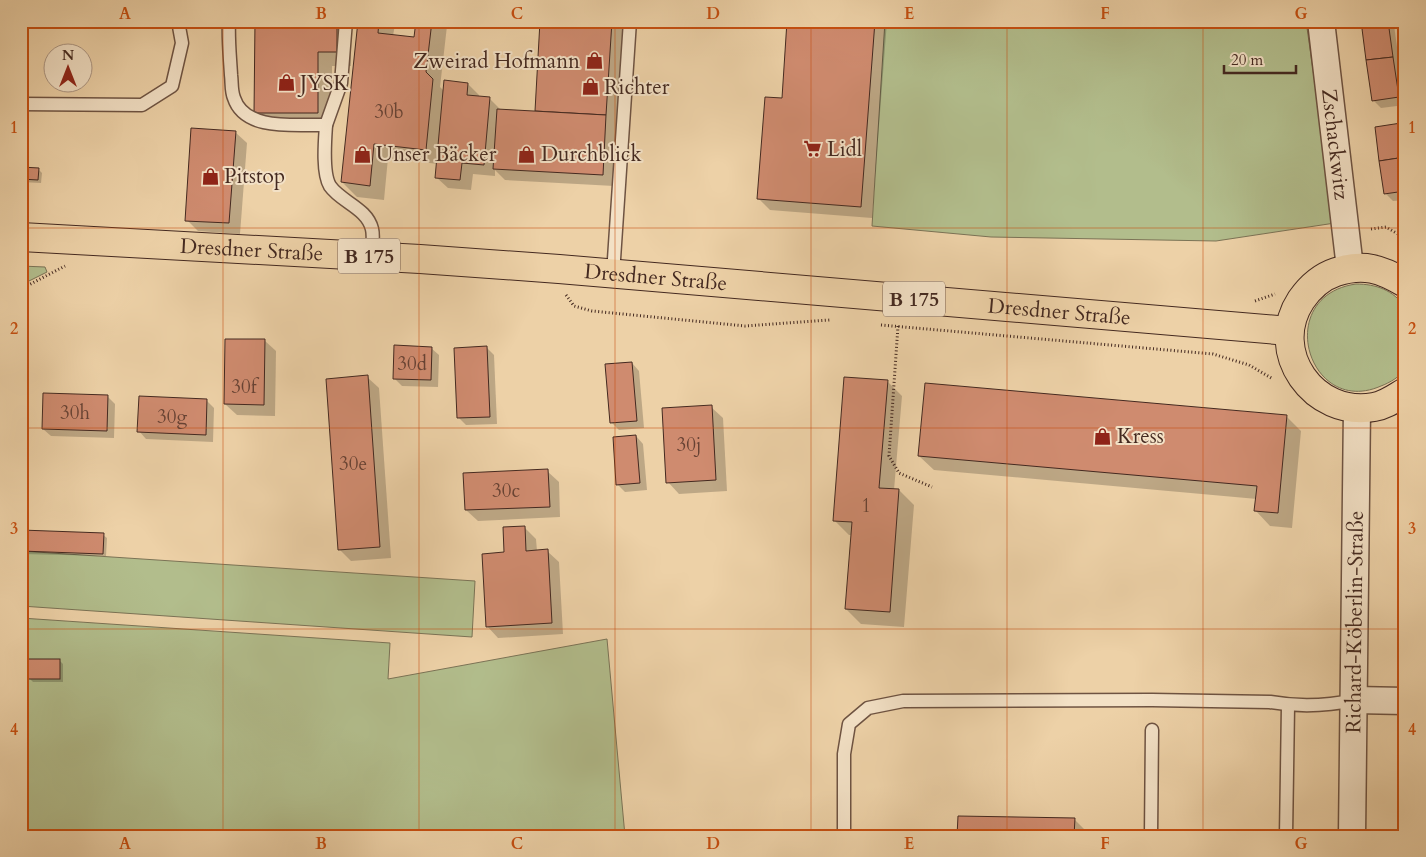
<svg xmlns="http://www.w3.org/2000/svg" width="1426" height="857" viewBox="0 0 1426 857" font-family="Cardo,serif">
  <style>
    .green { fill: #b2bd8c; stroke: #7b7356 }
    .shadow { fill: #0003 }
    .building { fill: #cf8b6f; stroke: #442920 }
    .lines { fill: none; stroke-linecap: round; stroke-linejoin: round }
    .lane-casing { stroke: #6e5342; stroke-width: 15 }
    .street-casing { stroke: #6e5342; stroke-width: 29 }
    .primary-casing { stroke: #442920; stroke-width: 30 }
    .path { stroke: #442920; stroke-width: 3; stroke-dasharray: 1 2.5; stroke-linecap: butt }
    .lane { stroke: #f3e1c6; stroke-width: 12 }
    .street { stroke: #f3e1c6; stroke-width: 26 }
    .primary { stroke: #edd1a7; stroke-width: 28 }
    .grid { fill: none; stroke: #c74f10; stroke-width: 1; stroke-opacity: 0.55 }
    .labels { text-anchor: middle; stroke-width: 4; stroke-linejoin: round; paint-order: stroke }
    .number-label { font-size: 19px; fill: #674234 }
    .shield { fill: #f3e1c6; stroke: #786052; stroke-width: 1 }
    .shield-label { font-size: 20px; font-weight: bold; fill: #442920 }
    .poi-label { font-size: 21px; fill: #442920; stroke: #f3e1c6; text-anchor: start }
    .street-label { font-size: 21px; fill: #442920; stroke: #f3e1c6 }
    .neatline { fill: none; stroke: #c74f10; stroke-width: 2 }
    .grid-label { font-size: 16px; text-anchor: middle; font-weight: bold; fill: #c74f10 }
  </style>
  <rect width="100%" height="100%" fill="#edd1a7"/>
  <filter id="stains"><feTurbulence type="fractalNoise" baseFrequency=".004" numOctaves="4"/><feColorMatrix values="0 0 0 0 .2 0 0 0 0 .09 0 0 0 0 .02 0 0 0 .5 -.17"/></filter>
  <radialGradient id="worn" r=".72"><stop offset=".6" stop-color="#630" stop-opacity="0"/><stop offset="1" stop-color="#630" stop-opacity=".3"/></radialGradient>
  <g class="green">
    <path d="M885 21H1306L1335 223 1216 241 991 237 872 226Z"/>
    <path d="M21 266 45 267 47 272 21 285Z"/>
    <path d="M1356 284C1376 284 1393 290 1405 307 1405 322 1405 337 1405 352 1405 357 1406 364 1405 368 1402 376 1389 383 1381 386 1308 418 1272 296 1356 284Z"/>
    <path d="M21 551 475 581 472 637 21 606Z"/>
    <path d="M21 618 390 643 388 679 607 639 625 836H21Z"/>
  </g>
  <g class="shadow">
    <path d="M256 21H351V66H332V128L270 127 256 113Z"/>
    <path d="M360 21H393L395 24 393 36 416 39 418 21H443L447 26 440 87 444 91 468 84 479 95V97L489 98 501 110 536 112 541 21H627L614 186 505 180 495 170V176L473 174 471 190 448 188 436 177 438 164 388 158 384 200 357 197 342 182Z"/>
    <path d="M788 21H887L872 218 770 210 759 199 783 100Z"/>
    <path d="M1362 21H1391L1394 25 1405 105 1381 108 1373 100Z"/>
    <path d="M1400 125 1405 129V200L1393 201 1386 194 1376 128Z"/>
    <path d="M235 132 247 143 240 234 198 231 187 220Z"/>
    <path d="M21 168 38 169 42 173 41 183 21 182Z"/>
    <path d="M264 340 276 351 275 416 237 415 225 404Z"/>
    <path d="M486 347 494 355 497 424 466 425 458 417Z"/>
    <path d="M431 348 439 355 438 387 402 386 394 378Z"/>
    <path d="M632 363 639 371 644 428 619 430 612 423Z"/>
    <path d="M367 377 379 388 391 558 351 561 339 549Z"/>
    <path d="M887 381 902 396 894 490H899L914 505 904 627 861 624 846 609 852 535H849L834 520Z"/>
    <path d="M107 396 115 404 114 438 51 436 43 429Z"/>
    <path d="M207 401 214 408 213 442 146 439 139 431Z"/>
    <path d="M711 407 723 418 727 491 679 494 668 482Z"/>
    <path d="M1286 416 1301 431 1292 528 1270 526 1256 511 1257 499 934 470 919 456Z"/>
    <path d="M636 436 643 444 647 490 625 492 617 484Z"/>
    <path d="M547 471 559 482 560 517 478 521 466 510Z"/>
    <path d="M525 528 536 539 537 551H547L559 562 563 634 498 638 487 626 505 553Z"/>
    <path d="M21 532 103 535 107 538 106 556 21 554Z"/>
    <path d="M60 661 63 664V682H33L29 678Z"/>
    <path d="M1074 819 1089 834V836H958Z"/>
  </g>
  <g class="building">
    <path d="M255 21H337V52H318V113H254Z"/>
    <path d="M358 21H379L378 33 414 37 416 21H432L426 72 433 79 426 150 374 144 370 186 341 182Z"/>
    <path d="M540 21H612L606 115 535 111Z"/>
    <path d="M787 21H875L861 207 757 199 765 97 782 98Z"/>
    <path d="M1361 21H1388L1393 57 1366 60Z"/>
    <path d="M1393 57 1399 97 1372 101 1366 60Z"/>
    <path d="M444 80 468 83 467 95 490 97 484 165 462 163 460 180 435 178Z"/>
    <path d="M497 109 606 115 603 175 493 169Z"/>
    <path d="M1401 123 1405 157 1379 161 1375 127Z"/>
    <path d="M191 128 236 131 229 223 185 221Z"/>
    <path d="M1405 157V191L1384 194 1379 161Z"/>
    <path d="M21 167 39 168 38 180 21 179Z"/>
    <path d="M225 339H265L264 405 224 404Z"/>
    <path d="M394 345 432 347 431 380 393 379Z"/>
    <path d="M487 346 490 417 457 418 454 348Z"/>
    <path d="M632 362 637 421 610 423 605 364Z"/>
    <path d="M368 375 380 547 338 550 326 379Z"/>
    <path d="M844 377 888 380 879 488 899 489 890 612 845 609 852 522 833 521Z"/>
    <path d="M925 383 1287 415 1278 513 1254 511 1257 486 918 456Z"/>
    <path d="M43 393 108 395 107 431 42 429Z"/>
    <path d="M139 396 207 399 206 435 137 432Z"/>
    <path d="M712 405 716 480 666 483 662 408Z"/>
    <path d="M636 435 640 483 616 485 613 437Z"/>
    <path d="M548 469 550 507 465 510 463 473Z"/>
    <path d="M525 526 526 551 548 549 552 623 486 627 482 554 504 552 503 527Z"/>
    <path d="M21 530 104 533 103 554 21 551Z"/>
    <rect x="28" y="659" width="32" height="20"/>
    <path d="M958 816 1075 818 1074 836H957Z"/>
  </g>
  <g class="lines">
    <defs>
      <g id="lane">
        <path d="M229 21C228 39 230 57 231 75 232 82 231 91 234 98 245 132 297 124 326 125 325 140 322 173 330 186 341 202 367 208 372 229 374 237 372 248 371 256"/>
        <path d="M21 104 142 105 172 86 182 43 178 21"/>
        <path d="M326 125 341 83 346 21"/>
        <path d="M613 274 630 21"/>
        <path d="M844 836V754L849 724 868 708 903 701 1152 700 1270 702C1298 707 1327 706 1355 700"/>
        <path d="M1151 836 1152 730"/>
        <path d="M1286 836 1288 706"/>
      </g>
      <g id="street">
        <path id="s1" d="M1321 21 1350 268"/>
        <path d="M1355 700 1405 701"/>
        <path id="s2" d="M1352 836 1357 408"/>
      </g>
      <g id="primary">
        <path id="s3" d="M21 237 420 259 559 269 1289 331"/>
        <path d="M1405 283C1381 269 1364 263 1336 272 1321 277 1310 287 1301 300 1267 352 1314 418 1374 407 1386 405 1395 398 1405 392"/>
      </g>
    </defs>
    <use href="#lane" class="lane-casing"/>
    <use href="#street" class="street-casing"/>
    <use href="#primary" class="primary-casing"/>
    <g class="path">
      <path d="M1371 229 1386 227 1405 238"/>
      <path d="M21 289 65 266"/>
      <path d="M566 295 574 306 592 311 745 326 830 320"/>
      <path d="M1255 301 1275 294"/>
      <path d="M881 325 1213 354 1249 365 1273 379"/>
      <path d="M898 326 889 456 899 473 932 487"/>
    </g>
    <use href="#lane" class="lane"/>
    <use href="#street" class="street"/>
    <use href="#primary" class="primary"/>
  </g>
  <path class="grid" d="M223 21V836M419 21V836M615 21V836M811 21V836M1007 21V836M1203 21V836M21 228H1405M21 428H1405M21 629H1405"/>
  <defs>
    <symbol id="shop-bare" viewBox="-9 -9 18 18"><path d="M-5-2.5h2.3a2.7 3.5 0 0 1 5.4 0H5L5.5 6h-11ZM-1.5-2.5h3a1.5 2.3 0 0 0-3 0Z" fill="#8f2418" stroke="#f3e1c6" stroke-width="2.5" paint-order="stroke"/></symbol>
    <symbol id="supermarket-bare" viewBox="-9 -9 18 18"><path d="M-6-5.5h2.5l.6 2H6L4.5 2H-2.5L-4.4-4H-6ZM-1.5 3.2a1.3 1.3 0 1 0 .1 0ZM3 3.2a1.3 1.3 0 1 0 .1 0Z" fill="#8f2418" stroke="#f3e1c6" stroke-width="2.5" paint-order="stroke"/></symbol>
  </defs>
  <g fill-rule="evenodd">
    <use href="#shop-bare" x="582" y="48" width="25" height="25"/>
    <use href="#shop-bare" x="274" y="70" width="25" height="25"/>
    <use href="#shop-bare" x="578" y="74" width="25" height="25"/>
    <use href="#supermarket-bare" x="800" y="136" width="25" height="25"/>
    <use href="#shop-bare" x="350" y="142" width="25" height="25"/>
    <use href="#shop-bare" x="514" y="142" width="25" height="25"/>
    <use href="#shop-bare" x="198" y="164" width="25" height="25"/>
    <use href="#shop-bare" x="1090" y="424" width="25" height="25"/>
  </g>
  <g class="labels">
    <g class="number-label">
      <text x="389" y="118">30b</text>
      <text x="412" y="370">30d</text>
      <text x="244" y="393">30f</text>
      <text x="75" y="419">30h</text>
      <text x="172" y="423">30g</text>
      <text x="689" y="451">30j</text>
      <text x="353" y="470">30e</text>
      <text x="506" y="497">30c</text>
      <text x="866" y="512">1</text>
    </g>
    <g class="shield">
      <rect x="338" y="238.5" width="62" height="35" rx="4"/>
      <rect x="883" y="281.5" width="62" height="35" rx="4"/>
    </g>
    <g class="shield-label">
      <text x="369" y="263">B 175</text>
      <text x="914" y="306">B 175</text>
    </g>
    <g class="poi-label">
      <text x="580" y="68" text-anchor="end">Zweirad Hofmann</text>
      <text x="300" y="90">JYSK</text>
      <text x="604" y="94">Richter</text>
      <text x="827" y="156">Lidl</text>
      <text x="376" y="161">Unser Bäcker</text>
      <text x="541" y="161">Durchblick</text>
      <text x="224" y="183">Pitstop</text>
      <text x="1117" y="443">Kress</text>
    </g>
    <g class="street-label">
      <text dy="7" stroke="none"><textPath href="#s1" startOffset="124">Zschackwitz</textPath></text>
      <text dy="7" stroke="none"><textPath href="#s3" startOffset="231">Dresdner Straße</textPath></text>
      <text dy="7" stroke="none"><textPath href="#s3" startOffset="636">Dresdner Straße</textPath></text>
      <text dy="7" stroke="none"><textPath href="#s3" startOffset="1041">Dresdner Straße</textPath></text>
      <text dy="7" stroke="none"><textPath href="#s2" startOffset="214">Richard-Köberlin-Straße</textPath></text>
    </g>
  </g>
  <rect width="1426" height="857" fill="none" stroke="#edd1a7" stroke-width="55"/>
  <g transform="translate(68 68)"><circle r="24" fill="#f3e1c6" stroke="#ad9784"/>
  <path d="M0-4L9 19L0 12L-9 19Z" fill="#8f2418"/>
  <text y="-8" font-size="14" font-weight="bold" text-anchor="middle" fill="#442920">N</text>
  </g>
  <path d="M1224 65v8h72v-8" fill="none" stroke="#442920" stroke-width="2.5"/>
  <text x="1231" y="65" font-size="15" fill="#442920" stroke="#f3e1c6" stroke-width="4" paint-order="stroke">20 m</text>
  <rect x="28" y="28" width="1370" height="802" class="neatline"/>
  <g class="grid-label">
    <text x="125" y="19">A</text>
    <text x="321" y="19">B</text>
    <text x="517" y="19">C</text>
    <text x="713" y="19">D</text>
    <text x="909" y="19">E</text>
    <text x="1105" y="19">F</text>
    <text x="1301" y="19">G</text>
    <text x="14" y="133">1</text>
    <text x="1412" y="133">1</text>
    <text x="14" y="334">2</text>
    <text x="1412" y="334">2</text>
    <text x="14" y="534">3</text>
    <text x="1412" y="534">3</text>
    <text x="14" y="735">4</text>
    <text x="1412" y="735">4</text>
    <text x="125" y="849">A</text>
    <text x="321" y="849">B</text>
    <text x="517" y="849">C</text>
    <text x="713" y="849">D</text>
    <text x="909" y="849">E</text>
    <text x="1105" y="849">F</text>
    <text x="1301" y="849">G</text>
  </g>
  <rect width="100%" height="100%" filter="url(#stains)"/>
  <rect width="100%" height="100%" fill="url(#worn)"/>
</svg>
